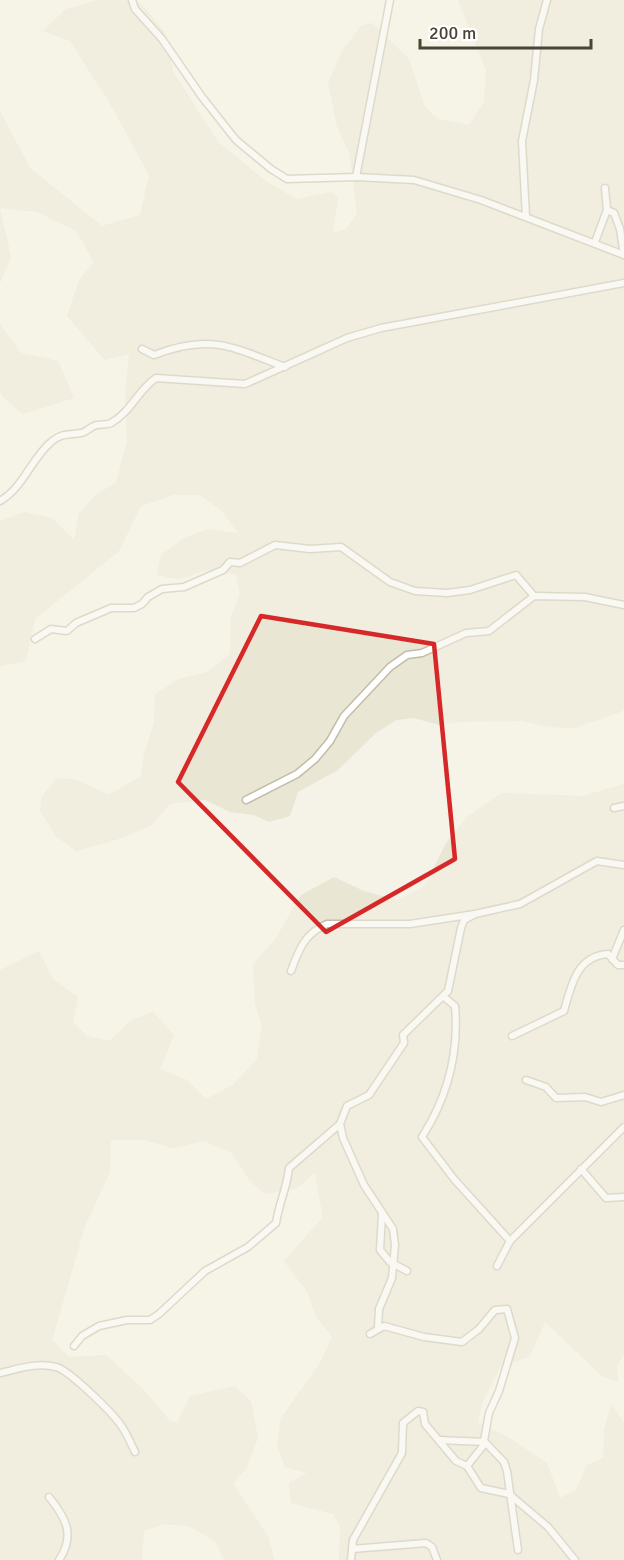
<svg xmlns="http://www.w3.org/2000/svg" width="624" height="1560" viewBox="0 0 624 1560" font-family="Signika,sans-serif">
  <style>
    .residential { fill: #eae6d4 }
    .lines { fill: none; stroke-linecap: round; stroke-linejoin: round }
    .street-casing { stroke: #c2bca8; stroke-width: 9 }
    .street { stroke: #fff; stroke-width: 6 }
    .marked { fill: none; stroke: #d62828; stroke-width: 4.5; stroke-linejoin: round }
  </style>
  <rect width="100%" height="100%" fill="#f5f3e7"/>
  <g class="residential">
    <path d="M98 0H132L141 4 165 32 173 71 218 142 266 181 296 199 331 192 338 198 333 233 346 229 357 214 350 155 337 126 328 83 342 51 361 26 372 23 409 59 425 107 438 119 469 125 484 102 486 70 458 0H624V709L621 712 574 728 549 727 522 721 459 722 439 725 414 718 397 720 377 732 338 770 298 792 290 816 269 822 254 815 230 812 205 800 170 804 152 825 116 840 76 851 56 836 40 811 42 796 57 778 77 780 109 795 141 776 144 754 154 723 155 694 179 679 207 672 230 654 231 616 240 594 236 575 207 570 179 579 157 575 161 555 184 538 208 529 238 533 222 511 200 495H173L141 506 119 551 35 619 26 661 0 666V521L25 512 52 518 74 540 79 513 95 496 116 482 127 441 125 395 129 354 105 360 67 316 79 280 94 262 76 231 37 212 0 208 11 257 0 283V111L30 168 102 226 140 215 149 175 112 107 70 41 43 31 66 9Z"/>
    <path d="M0 324 21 353 58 361 74 398 23 414 3 397 0 392Z"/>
    <path d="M624 784V1354L617 1366 618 1382 602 1376 545 1322 530 1356 500 1367 482 1404 478 1423 508 1437 547 1463 560 1498 576 1490 587 1465 603 1458 604 1430 611 1404 624 1423V1560H339L340 1526 333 1514 291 1503 289 1483 307 1473 285 1467 277 1445 281 1418 320 1363 332 1337 315 1315 308 1293 284 1261 323 1217 315 1173 297 1188 265 1194 249 1180 232 1153 204 1141 173 1148 144 1140H111L110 1172 85 1226 52 1340 69 1357 106 1355 142 1388 170 1421 177 1423 190 1396 235 1386 251 1401 258 1438 246 1469 233 1483 269 1538 274 1560H224L215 1541 189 1526 164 1524 144 1531 142 1560H0V970L39 951 53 979 78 997 73 1022 87 1036 109 1041 132 1020 153 1012 174 1035 160 1069 187 1080 206 1099 233 1085 257 1059 262 1025 255 1004 253 965 276 938 301 895 334 877 364 891 397 900 425 886 446 843 467 817 501 793 582 796Z"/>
  </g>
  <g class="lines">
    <defs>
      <g id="street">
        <path d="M132 0 135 9 162 39 202 97 236 140 271 169 287 179 356 177 414 180 481 200 624 255"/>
        <path d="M356 177 390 0"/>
        <path d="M605 188 607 210"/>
        <path d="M526 217 522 141 534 80 539 29 547 0"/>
        <path d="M595 242 607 210 614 213 620 229 624 255"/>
        <path d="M142 349 154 355C210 333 232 347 285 367"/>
        <path d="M0 501C23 488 31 459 51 442 61 433 69 435 81 433 87 432 91 426 97 425 102 424 107 425 111 423 131 412 138 390 156 378L245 384 347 338 381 328 624 283"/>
        <path d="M35 639 51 629 67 631 76 623 111 608H134L142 604 148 597 162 589 184 587 223 570 230 562 240 563 275 545 310 549 341 547 390 582 415 591 447 593 470 590 516 575 534 596"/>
        <path d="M246 800 297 774 315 759 330 741 344 716 390 667 407 655 422 653 466 633 489 631 534 596 585 597 624 605"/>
        <path d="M614 808 624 806"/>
        <path d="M612 959 624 930"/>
        <path d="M291 971C299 949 305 933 327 924H410L475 914 520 904 597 861 624 865"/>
        <path d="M444 997 455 1006C459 1053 447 1098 422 1137L454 1179 510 1241"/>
        <path d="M512 1036 564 1011C571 985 577 956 608 954L618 965H624"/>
        <path d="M526 1080 546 1087 556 1098 585 1097 601 1102 624 1095"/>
        <path d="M340 1124 343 1138 364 1185 393 1229 395 1245 392 1278 379 1309 378 1328"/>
        <path d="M581 1169 606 1198 624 1197"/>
        <path d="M382 1214 380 1250 390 1262 407 1271"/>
        <path d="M497 1266 510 1241 624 1127"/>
        <path d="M370 1334 384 1326 424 1337 462 1342 479 1329 495 1310 507 1309 515 1338 499 1391 489 1413 483 1446 467 1466"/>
        <path d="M74 1346 82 1336 99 1326 127 1320H150L159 1314 205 1271 248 1247 276 1223C279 1203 287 1188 289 1168L340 1124 347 1106 369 1095 404 1043 403 1035 448 991 461 928 464 920 475 914"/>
        <path d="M0 1373C18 1369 37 1362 56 1367 69 1370 114 1414 122 1427 127 1434 131 1444 135 1452"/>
        <path d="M439 1440 485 1442 504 1462 507 1471 518 1550"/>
        <path d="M49 1497C67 1519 75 1536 59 1560"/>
        <path d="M352 1549 426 1543 432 1547 437 1560"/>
        <path d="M351 1560 353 1540 402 1453 403 1423 418 1411 423 1412 425 1424 456 1461 467 1466 481 1488 509 1494 548 1527 575 1560"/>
      </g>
    </defs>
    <use href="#street" class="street-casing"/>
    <use href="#street" class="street"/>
  </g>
  <path d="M0 0H624V1560H0ZM261 616 434 644 455 859 326 932 178 782Z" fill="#f5f3e7" fill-opacity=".55" fill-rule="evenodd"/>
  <path class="marked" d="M261 616 434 644 455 859 326 932 178 782Z"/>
  <path d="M420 39v9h171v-9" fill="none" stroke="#494435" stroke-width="3"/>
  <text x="429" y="39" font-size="18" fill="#494435" stroke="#ffffff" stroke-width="4.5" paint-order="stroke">200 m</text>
</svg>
